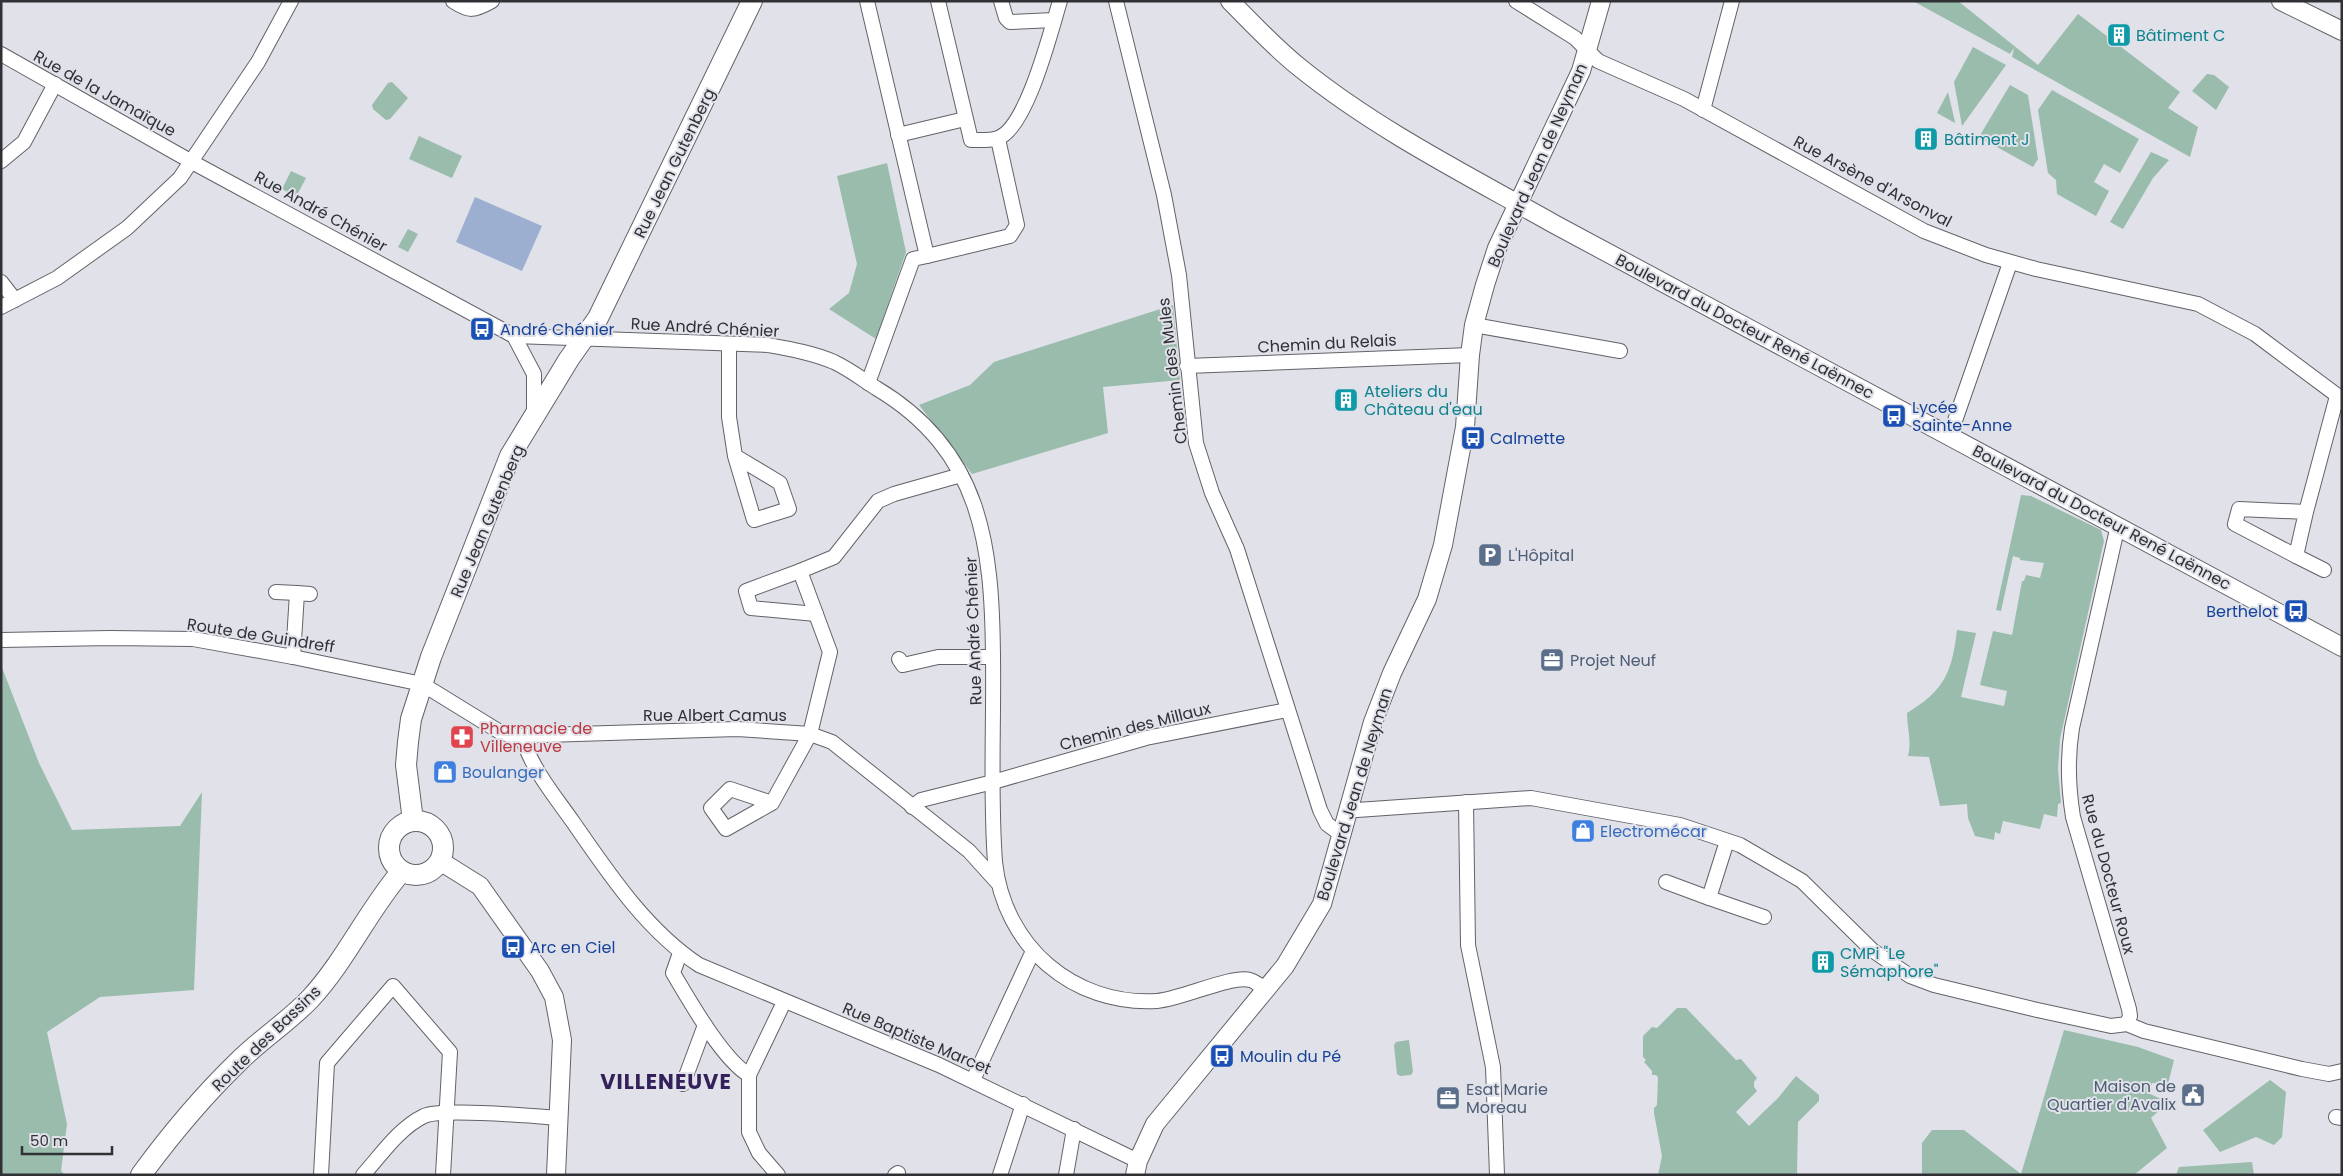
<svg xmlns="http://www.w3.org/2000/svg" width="2343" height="1176" viewBox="0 0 2343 1176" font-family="Poppins,sans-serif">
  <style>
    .green { fill: #99bcac }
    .water { fill: #9dafd1 }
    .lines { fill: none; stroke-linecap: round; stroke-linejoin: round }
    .minor-casing { stroke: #626369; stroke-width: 16 }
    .tertiary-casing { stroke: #626369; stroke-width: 20 }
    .secondary-casing { stroke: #626369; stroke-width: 22 }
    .minor { stroke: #fff; stroke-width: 14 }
    .tertiary { stroke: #fff; stroke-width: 18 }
    .secondary { stroke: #fff; stroke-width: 20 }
    .labels { text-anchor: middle; stroke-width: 4; stroke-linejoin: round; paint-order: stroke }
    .culture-label { font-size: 16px; fill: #0d838f; stroke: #e0e1e9; text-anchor: start }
    .street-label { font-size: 16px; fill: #303134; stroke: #e0e1e9 }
    .transit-label { font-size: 16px; fill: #164399; stroke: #e0e1e9; text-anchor: start }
    .service-label { font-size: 16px; fill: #4e5e75; stroke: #e0e1e9; text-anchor: start }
    .health-label { font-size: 16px; fill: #be3a42; stroke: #e0e1e9; text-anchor: start }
    .shop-label { font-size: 16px; fill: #366cbe; stroke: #e0e1e9; text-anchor: start }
    .district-label { font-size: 21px; font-weight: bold; letter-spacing: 1px; fill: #34215c; stroke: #e0e1e9 }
  </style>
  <rect width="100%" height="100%" fill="#e0e1e9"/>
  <g class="green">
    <path d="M1913 1H1958L2038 65 2078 14 2180 92 2168 108 2198 127 2190 157 2012 57 2014 48 2010 54Z"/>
    <path d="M1973 47 2006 65 1962 126 1954 82Z"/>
    <path d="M2207 74 2214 75 2229 87 2216 110 2192 91Z"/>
    <path d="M392 82 408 98 390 119 386 120 373 109 372 105 388 83Z"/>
    <path d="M2010 85 2028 95 2038 159 2033 167 1979 137Z"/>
    <path d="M2052 90 2139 139 2120 173 2104 164 2094 182 2109 191 2096 216 2057 194 2056 180 2048 173 2038 110Z"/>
    <path d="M1948 92 1955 122V123L1937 113Z"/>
    <path d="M419 136 462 156 452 178 409 159Z"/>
    <path d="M2151 152 2169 160 2153 178 2123 229 2110 222Z"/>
    <path d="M887 163 906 252 876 339 829 309 849 293 857 264 837 176Z"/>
    <path d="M291 171 306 178 296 197 282 189Z"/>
    <path d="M408 229 418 234 408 252 398 247Z"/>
    <path d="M1173 305 1180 380 1103 387 1108 433 972 474 919 405 970 385 994 362Z"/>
    <path d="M2021 495 2031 496 2101 530 2104 541 2060 739 2058 769 2061 803 2058 804 2057 817 2044 814 2040 829 2003 821 2000 834 1995 832 1994 840 1975 836 1968 818 1967 804 1940 806 1929 757 1908 756C1912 741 1907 728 1907 713 1945 690 1952 672 1957 630L1976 633 1961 697 2004 706 2007 691 1980 685 1993 631 2012 635 2022 581H2024L2026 575 2040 578 2044 563 2020 560V558L2013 556 2001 611 1996 610Z"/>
    <path d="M1 665 39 763 72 830 180 826 202 792 194 990 100 997 47 1032 67 1124 61 1171 65 1175H1Z"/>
    <path d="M1677 1008H1686L1736 1060 1741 1059 1757 1078 1754 1082V1087L1757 1091 1736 1112 1749 1126 1778 1098 1796 1076 1819 1095V1101L1798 1122 1797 1175H1658L1662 1156 1654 1113V1108L1657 1105 1658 1077 1656 1075H1652V1071L1644 1062 1646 1060 1643 1057V1036L1652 1027 1657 1028Z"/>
    <path d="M2064 1030 2138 1047 2174 1060 2168 1084 2152 1083 2150 1094 2168 1102 2151 1118 2167 1148 2134 1175H1922V1143L1932 1130H1964L2021 1174Z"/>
    <path d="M1409 1040 1413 1072 1411 1075 1400 1076 1397 1074 1394 1045 1396 1042Z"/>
    <path d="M2270 1080 2286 1092 2282 1137 2274 1145 2256 1137 2220 1152 2203 1130Z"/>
    <path d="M2252 1162 2254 1175H2176L2179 1167Z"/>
  </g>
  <path class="water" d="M475 197 542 226 522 271 456 242Z"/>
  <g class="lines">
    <defs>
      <g id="minor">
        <path d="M453 1C470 12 474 11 492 1"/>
        <path d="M867 1 927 256 1010 236 1017 225 998 139"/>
        <path d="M938 1 971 140C979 140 990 141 998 138 1027 128 1051 30 1060 1"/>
        <path d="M1001 1 1006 18 1010 22 1054 20"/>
        <path d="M1116 1 1164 195 1179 275 1196 443 1212 493 1237 549 1320 810 1327 824 1342 835"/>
        <path d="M1516 1 1575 38 1598 61 1684 99 1924 231 1986 255 2036 269 2198 304 2255 334 2342 399"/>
        <path d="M1 54 192 162 514 336 768 345C790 349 813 353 834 362 849 369 862 379 876 388 982 451 992 545 993 657 994 725 990 794 995 862 1004 946 1073 1006 1157 1001 1182 999 1231 975 1250 980 1255 981 1261 987 1266 989"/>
        <path d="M1703 110 1732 1"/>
        <path d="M898 135 965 119"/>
        <path d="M1 161 24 142 55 84"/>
        <path d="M1 282 15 300"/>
        <path d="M1 307 57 278 127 228 180 178 258 62 291 1"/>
        <path d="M1474 325 1620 351"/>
        <path d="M514 336 534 374V413"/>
        <path d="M729 344V417L735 456 754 520 789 509 780 483 735 456"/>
        <path d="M1187 366 1470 355"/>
        <path d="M868 383 913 259 927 256"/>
        <path d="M1950 435 2010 263"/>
        <path d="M2306 512 2296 556 2235 524 2239 509 2306 512 2337 396"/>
        <path d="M2118 525 2072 728C2067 759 2068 786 2073 817L2129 1009 2130 1016 2127 1024"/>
        <path d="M2296 556 2324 570"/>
        <path d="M800 571 746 591 751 608 816 614"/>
        <path d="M276 592 297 593"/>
        <path d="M1 640 110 638 193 639 293 657 422 684 500 732 513 736 737 729 810 734 832 742 969 851 997 882"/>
        <path d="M293 657 297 593 310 594"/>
        <path d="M899 659 903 665 938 657H993"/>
        <path d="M522 737C532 769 554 795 573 822 609 874 646 930 699 965L939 1065 1138 1161"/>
        <path d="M1466 802 1468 945 1493 1067 1497 1175"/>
        <path d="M772 803 730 789 711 808 726 829 772 803 810 734 830 652 800 571 834 557 878 501 894 494 961 475"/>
        <path d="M912 807 921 800 993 782 1146 738 1287 710"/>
        <path d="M1349 808 1357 810 1531 798 1680 825 1740 845 1802 881 1872 950 1910 976 1934 985 2033 1009 2111 1026 2127 1024 2144 1031 2302 1069 2329 1074 2342 1071"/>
        <path d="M1666 882 1709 898 1727 841"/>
        <path d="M1709 898 1764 917"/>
        <path d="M680 953 673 973C689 1000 723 1060 749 1075"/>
        <path d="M973 1080 1033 951"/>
        <path d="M683 1084 705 1025"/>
        <path d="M2336 1117 2342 1118"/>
        <path d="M321 1175 327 1063 393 986 450 1052 443 1175"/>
        <path d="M363 1175C381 1155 399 1128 424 1116 442 1108 533 1116 559 1118"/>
        <path d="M778 1175 759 1153 749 1132V1075L784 1002"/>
        <path d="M895 1175 898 1173"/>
        <path d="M1000 1175 1023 1104"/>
        <path d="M1066 1175 1074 1129"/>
      </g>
      <g id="tertiary">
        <path d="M1230 1C1252 23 1274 47 1299 67 1377 130 1467 175 1554 224L2342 647"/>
        <path d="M2281 1 2342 31"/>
        <path d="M440 861 480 886 540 971 554 997 562 1040 556 1175"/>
        <path d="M1135 1175 1138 1161 1155 1124 1285 966 1322 904 1373 722 1392 673 1427 599 1443 545 1465 427 1470 355 1474 325 1485 285 1497 248 1581 71 1601 1"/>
      </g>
      <g id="secondary">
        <circle cx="416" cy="848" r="27"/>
        <path d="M413 821 406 765 408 742 411 719 431 657 510 456 569 359 598 318 752 1"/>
        <path d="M141 1175C171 1134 202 1097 238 1062 261 1039 288 1022 310 999 346 960 367 912 401 872"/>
      </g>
    </defs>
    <use href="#minor" class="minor-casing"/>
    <use href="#tertiary" class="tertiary-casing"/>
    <use href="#secondary" class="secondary-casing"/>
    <use href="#minor" class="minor"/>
    <use href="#tertiary" class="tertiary"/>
    <use href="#secondary" class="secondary"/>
  </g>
  <defs>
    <symbol id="building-square" viewBox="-11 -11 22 22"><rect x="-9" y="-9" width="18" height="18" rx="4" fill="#0f9aa8" stroke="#e0e1e9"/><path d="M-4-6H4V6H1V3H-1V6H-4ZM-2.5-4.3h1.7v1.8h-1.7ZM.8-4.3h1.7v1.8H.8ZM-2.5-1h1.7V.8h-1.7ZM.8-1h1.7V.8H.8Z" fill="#fff"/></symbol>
    <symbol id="bus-square" viewBox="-11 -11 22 22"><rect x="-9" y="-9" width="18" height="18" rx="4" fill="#1a4fb4" stroke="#e0e1e9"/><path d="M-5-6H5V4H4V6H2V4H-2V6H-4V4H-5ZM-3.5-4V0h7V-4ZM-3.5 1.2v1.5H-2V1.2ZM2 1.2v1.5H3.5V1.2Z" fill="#fff"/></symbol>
    <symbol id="parking-square" viewBox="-11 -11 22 22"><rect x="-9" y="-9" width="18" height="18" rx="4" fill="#5c6f8a" stroke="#e0e1e9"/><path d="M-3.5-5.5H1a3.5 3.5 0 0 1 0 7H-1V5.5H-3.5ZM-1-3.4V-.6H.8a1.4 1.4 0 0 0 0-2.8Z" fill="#fff"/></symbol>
    <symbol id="office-square" viewBox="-11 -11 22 22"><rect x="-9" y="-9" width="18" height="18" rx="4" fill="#5c6f8a" stroke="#e0e1e9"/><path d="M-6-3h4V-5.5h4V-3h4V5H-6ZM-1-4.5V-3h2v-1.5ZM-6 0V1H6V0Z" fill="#fff"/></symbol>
    <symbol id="pharmacy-square" viewBox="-11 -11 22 22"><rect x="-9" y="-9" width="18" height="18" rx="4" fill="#e0444e" stroke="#e0e1e9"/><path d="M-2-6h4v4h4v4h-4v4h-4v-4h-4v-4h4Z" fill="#fff"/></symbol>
    <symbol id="shop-square" viewBox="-11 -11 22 22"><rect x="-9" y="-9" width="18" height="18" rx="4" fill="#3f7fe0" stroke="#e0e1e9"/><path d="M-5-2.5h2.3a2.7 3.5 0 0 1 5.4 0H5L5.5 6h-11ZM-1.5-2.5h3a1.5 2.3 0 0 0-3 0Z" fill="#fff"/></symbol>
    <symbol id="civic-square" viewBox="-11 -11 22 22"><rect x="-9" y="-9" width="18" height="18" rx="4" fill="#5c6f8a" stroke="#e0e1e9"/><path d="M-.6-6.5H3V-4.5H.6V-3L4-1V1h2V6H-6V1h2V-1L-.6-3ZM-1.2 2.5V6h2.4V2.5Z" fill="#fff"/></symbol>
  </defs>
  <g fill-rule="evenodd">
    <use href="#building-square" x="2105" y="21" width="28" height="28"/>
    <use href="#building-square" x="1912" y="125" width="28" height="28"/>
    <use href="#bus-square" x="468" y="315" width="28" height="28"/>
    <use href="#building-square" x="1332" y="386" width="28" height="28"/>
    <use href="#bus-square" x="1880" y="402" width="28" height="28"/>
    <use href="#bus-square" x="1459" y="424" width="28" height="28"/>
    <use href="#parking-square" x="1476" y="541" width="28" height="28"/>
    <use href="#bus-square" x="2282" y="597" width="28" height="28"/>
    <use href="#office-square" x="1538" y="646" width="28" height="28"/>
    <use href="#pharmacy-square" x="448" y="723" width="28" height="28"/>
    <use href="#shop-square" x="431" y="758" width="28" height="28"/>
    <use href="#shop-square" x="1569" y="817" width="28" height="28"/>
    <use href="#bus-square" x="499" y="933" width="28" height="28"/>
    <use href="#building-square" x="1809" y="948" width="28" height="28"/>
    <use href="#bus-square" x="1208" y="1042" width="28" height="28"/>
    <use href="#civic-square" x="2179" y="1081" width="28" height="28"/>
    <use href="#office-square" x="1434" y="1084" width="28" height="28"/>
  </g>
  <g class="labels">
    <g class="culture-label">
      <text x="2136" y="41">Bâtiment C</text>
      <text x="1944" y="145">Bâtiment J</text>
      <text x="1364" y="397">Ateliers du<tspan x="1364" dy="18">Château d'eau</tspan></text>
      <text x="1840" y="959">CMPi "Le<tspan x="1840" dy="18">Sémaphore"</tspan></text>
    </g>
    <g class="street-label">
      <text transform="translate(105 93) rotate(29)" y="6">Rue de la Jamaïque</text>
      <text transform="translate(674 163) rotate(-64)" y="6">Rue Jean Gutenberg</text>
      <text transform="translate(1537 165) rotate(-66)" y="6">Boulevard Jean de Neyman</text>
      <text transform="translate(1873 181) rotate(28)" y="6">Rue Arsène d'Arsonval</text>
      <text transform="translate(321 211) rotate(29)" y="6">Rue André Chénier</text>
      <text transform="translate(1745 326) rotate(28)" y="6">Boulevard du Docteur René Laënnec</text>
      <text transform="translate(705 327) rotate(3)" y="6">Rue André Chénier</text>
      <text transform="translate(1327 343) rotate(-3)" y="6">Chemin du Relais</text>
      <text transform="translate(1172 371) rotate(-97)" y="6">Chemin des Mules</text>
      <text transform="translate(2102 517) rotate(28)" y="6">Boulevard du Docteur René Laënnec</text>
      <text transform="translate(487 521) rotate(-67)" y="6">Rue Jean Gutenberg</text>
      <text transform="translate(973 631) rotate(-92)" y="6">Rue André Chénier</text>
      <text transform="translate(261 635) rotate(9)" y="6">Route de Guindreff</text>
      <text x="715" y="721">Rue Albert Camus</text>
      <text transform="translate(1135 726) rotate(-14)" y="6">Chemin des Millaux</text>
      <text transform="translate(1354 794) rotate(-73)" y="6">Boulevard Jean de Neyman</text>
      <text transform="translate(2109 874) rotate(75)" y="6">Rue du Docteur Roux</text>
      <text transform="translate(266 1038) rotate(-44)" y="6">Route des Bassins</text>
      <text transform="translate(917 1038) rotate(23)" y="6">Rue Baptiste Marcet</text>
    </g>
    <g class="transit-label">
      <text x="500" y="335">André Chénier</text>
      <text x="1912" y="413">Lycée<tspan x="1912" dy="18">Sainte-Anne</tspan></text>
      <text x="1490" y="444">Calmette</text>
      <text x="2278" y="617" text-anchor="end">Berthelot</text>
      <text x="530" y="953">Arc en Ciel</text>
      <text x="1240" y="1062">Moulin du Pé</text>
    </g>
    <g class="service-label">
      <text x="1508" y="561">L'Hôpital</text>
      <text x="1570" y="666">Projet Neuf</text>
      <text x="2176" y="1092" text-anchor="end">Maison de<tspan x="2176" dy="18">Quartier d'Avalix</tspan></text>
      <text x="1466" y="1095">Esat Marie<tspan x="1466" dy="18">Moreau</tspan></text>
    </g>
    <g class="health-label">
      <text x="480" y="734">Pharmacie de<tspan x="480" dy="18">Villeneuve</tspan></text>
    </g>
    <g class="shop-label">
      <text x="462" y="778">Boulanger</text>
      <text x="1600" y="837">Electromécar</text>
    </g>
    <g class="district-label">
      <text x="666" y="1089">VILLENEUVE</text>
    </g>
  </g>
  <rect width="2343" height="1176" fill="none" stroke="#303134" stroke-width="5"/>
  <path d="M22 1146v8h90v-8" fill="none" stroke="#303134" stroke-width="2.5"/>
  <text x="30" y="1146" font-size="15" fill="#303134" stroke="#e0e1e9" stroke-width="4" paint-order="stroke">50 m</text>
</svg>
